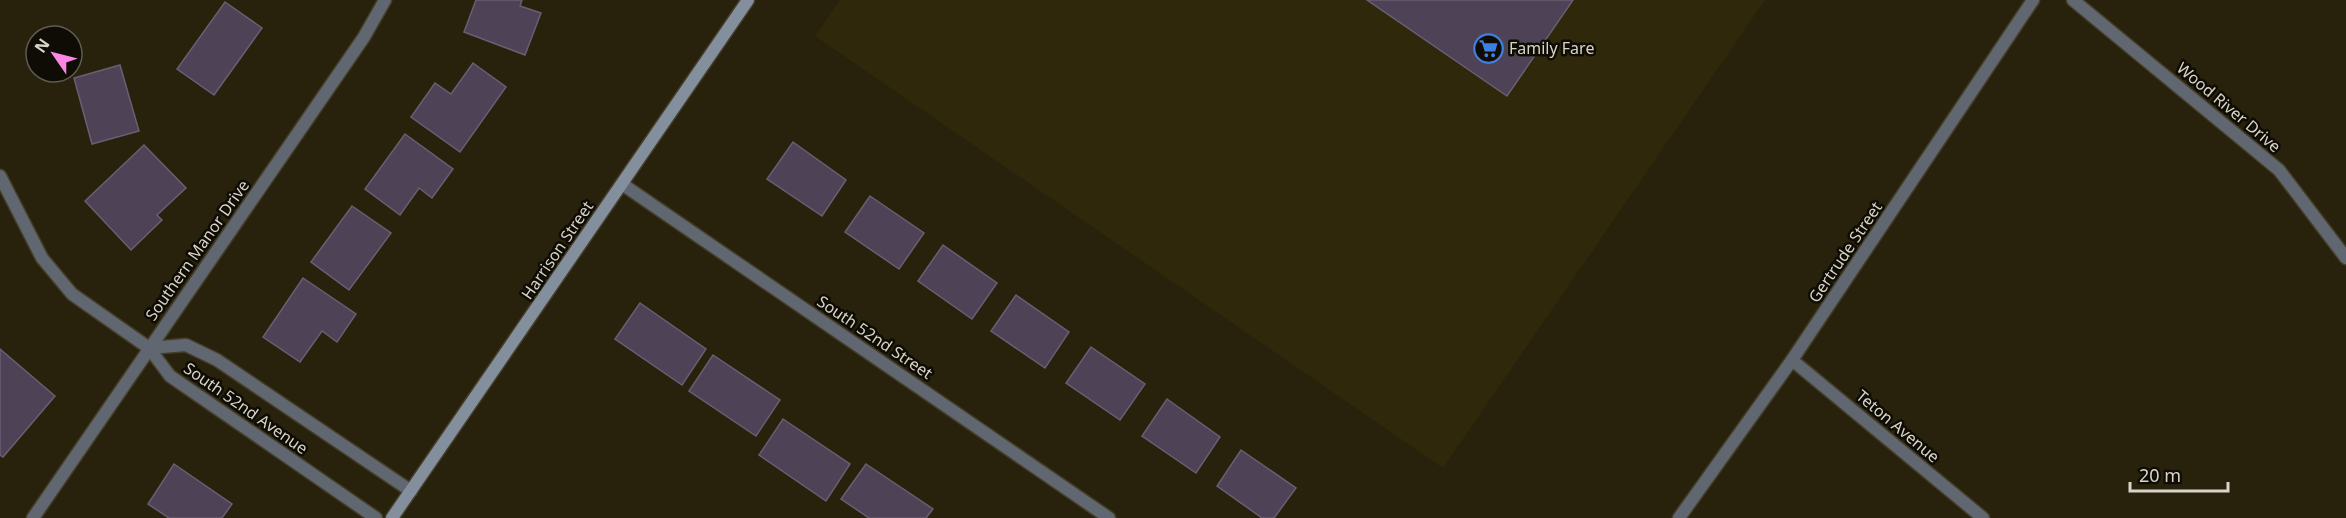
<svg xmlns="http://www.w3.org/2000/svg" width="2346" height="518" viewBox="0 0 2346 518" font-family="'Noto Sans',sans-serif">
  <style>
    .built { fill: #30280a }
    .building { fill: #4e4256; stroke: #6a5e73; stroke-width: 1.5 }
    .lines { fill: none; stroke-linecap: round; stroke-linejoin: round }
    .street-casing { stroke: #443e2a; stroke-width: 15 }
    .secondary-casing { stroke: #443e2a; stroke-width: 15 }
    .street { stroke: #606770; stroke-width: 12 }
    .secondary { stroke: #838f9c; stroke-width: 12 }
    .labels { text-anchor: middle; stroke-width: 5; stroke-linejoin: round; paint-order: stroke }
    .poi-label { font-size: 16px; fill: #d8d4c8; stroke: #0e0c04; text-anchor: start }
    .street-label { font-size: 16px; fill: #d8d4c8; stroke: #0e0c04 }
  </style>
  <rect width="100%" height="100%" fill="#28220c"/>
  <path class="built" d="M840 0H1765L1443 468 815 36Z"/>
  <g class="building">
    <path d="M476 0H522L520 6 541 13 525 55 464 32Z"/>
    <path d="M1367 0H1573L1507 96Z"/>
    <path d="M225 2 262 28 214 95 177 69Z"/>
    <path d="M473 63 506 87 460 152 411 117 435 83 451 94Z"/>
    <path d="M120 65 139 131 92 144 74 78Z"/>
    <path d="M405 134 453 169 432 198 419 188 400 215 365 189Z"/>
    <path d="M793 142 846 180 822 216 767 179Z"/>
    <path d="M144 145 186 188 157 215 162 220 131 250 85 201Z"/>
    <path d="M870 196 924 233 899 269 845 232Z"/>
    <path d="M352 206 391 233 349 290 311 262Z"/>
    <path d="M943 245 997 283 972 319 918 281Z"/>
    <path d="M303 278 356 314 337 342 322 331 300 362 263 337Z"/>
    <path d="M1016 295 1069 332 1045 368 991 331Z"/>
    <path d="M640 303 706 349 682 385 615 339Z"/>
    <path d="M1091 347 1145 384 1120 420 1066 383Z"/>
    <path d="M0 349 55 396 3 457 0 455Z"/>
    <path d="M713 355 780 400 756 436 689 391Z"/>
    <path d="M1167 399 1220 437 1196 473 1142 436Z"/>
    <path d="M783 419 850 464 826 501 759 455Z"/>
    <path d="M1241 450 1296 488 1274 518H1262L1217 486Z"/>
    <path d="M174 464 232 504 222 518H169L148 504Z"/>
    <path d="M866 464 933 509 926 518H869L841 499Z"/>
  </g>
  <g class="lines">
    <defs>
      <g id="street">
        <path d="M2073 0 2279 170 2346 258"/>
        <path d="M0 176 42 258 72 294 149 348 170 376 376 518"/>
        <path d="M622 184 1109 518"/>
        <path d="M149 348 186 345 217 360 411 491"/>
        <path d="M1792 360 1983 518"/>
        <path d="M33 518 364 37 385 0"/>
        <path d="M1679 518 1792 360 2033 0"/>
      </g>
      <path id="secondary" d="M392 518 748 0"/>
    </defs>
    <use href="#street" class="street-casing"/>
    <use href="#secondary" class="secondary-casing"/>
    <use href="#street" class="street"/>
    <use href="#secondary" class="secondary"/>
  </g>
  <defs>
    <symbol id="supermarket-ring" viewBox="-11 -11 22 22"><circle r="9.5" fill="#0e0c04" stroke="#3f7fe0" stroke-width="1.5"/><path d="M-6-5.5h2.5l.6 2H6L4.5 2H-2.5L-4.4-4H-6ZM-1.5 3.2a1.3 1.3 0 1 0 .1 0ZM3 3.2a1.3 1.3 0 1 0 .1 0Z" fill="#3f7fe0"/></symbol>
  </defs>
  <g fill-rule="evenodd">
    <use href="#supermarket-ring" x="1472" y="32" width="33" height="33"/>
  </g>
  <g class="labels">
    <g class="poi-label">
      <text x="1509" y="54">Family Fare</text>
    </g>
    <g class="street-label">
      <text transform="translate(2229 107) rotate(40)" y="6">Wood River Drive</text>
      <text transform="translate(197 250) rotate(-55)" y="6">Southern Manor Drive</text>
      <text transform="translate(557 250) rotate(-56)" y="6">Harrison Street</text>
      <text transform="translate(1845 252) rotate(-56)" y="6">Gertrude Street</text>
      <text transform="translate(875 337) rotate(34)" y="6">South 52nd Street</text>
      <text transform="translate(246 408) rotate(35)" y="6">South 52nd Avenue</text>
      <text transform="translate(1898 426) rotate(40)" y="6">Teton Avenue</text>
    </g>
  </g>
  <g transform="translate(54 54) rotate(305)"><circle r="28" fill="#0e0c04" stroke="#5f5c52" stroke-width="1.5"/>
  <path d="M0-4.5L10 22L0 15L-10 22Z" fill="#fc86e4"/>
  <text y="-9" font-size="16" font-weight="bold" text-anchor="middle" fill="#d8d4c8">N</text>
  </g>
  <path d="M2130 482v9h98v-9" fill="none" stroke="#d8d4c8" stroke-width="3"/>
  <text x="2139" y="482" font-size="18" fill="#d8d4c8" stroke="#0e0c04" stroke-width="4.5" paint-order="stroke">20 m</text>
</svg>
